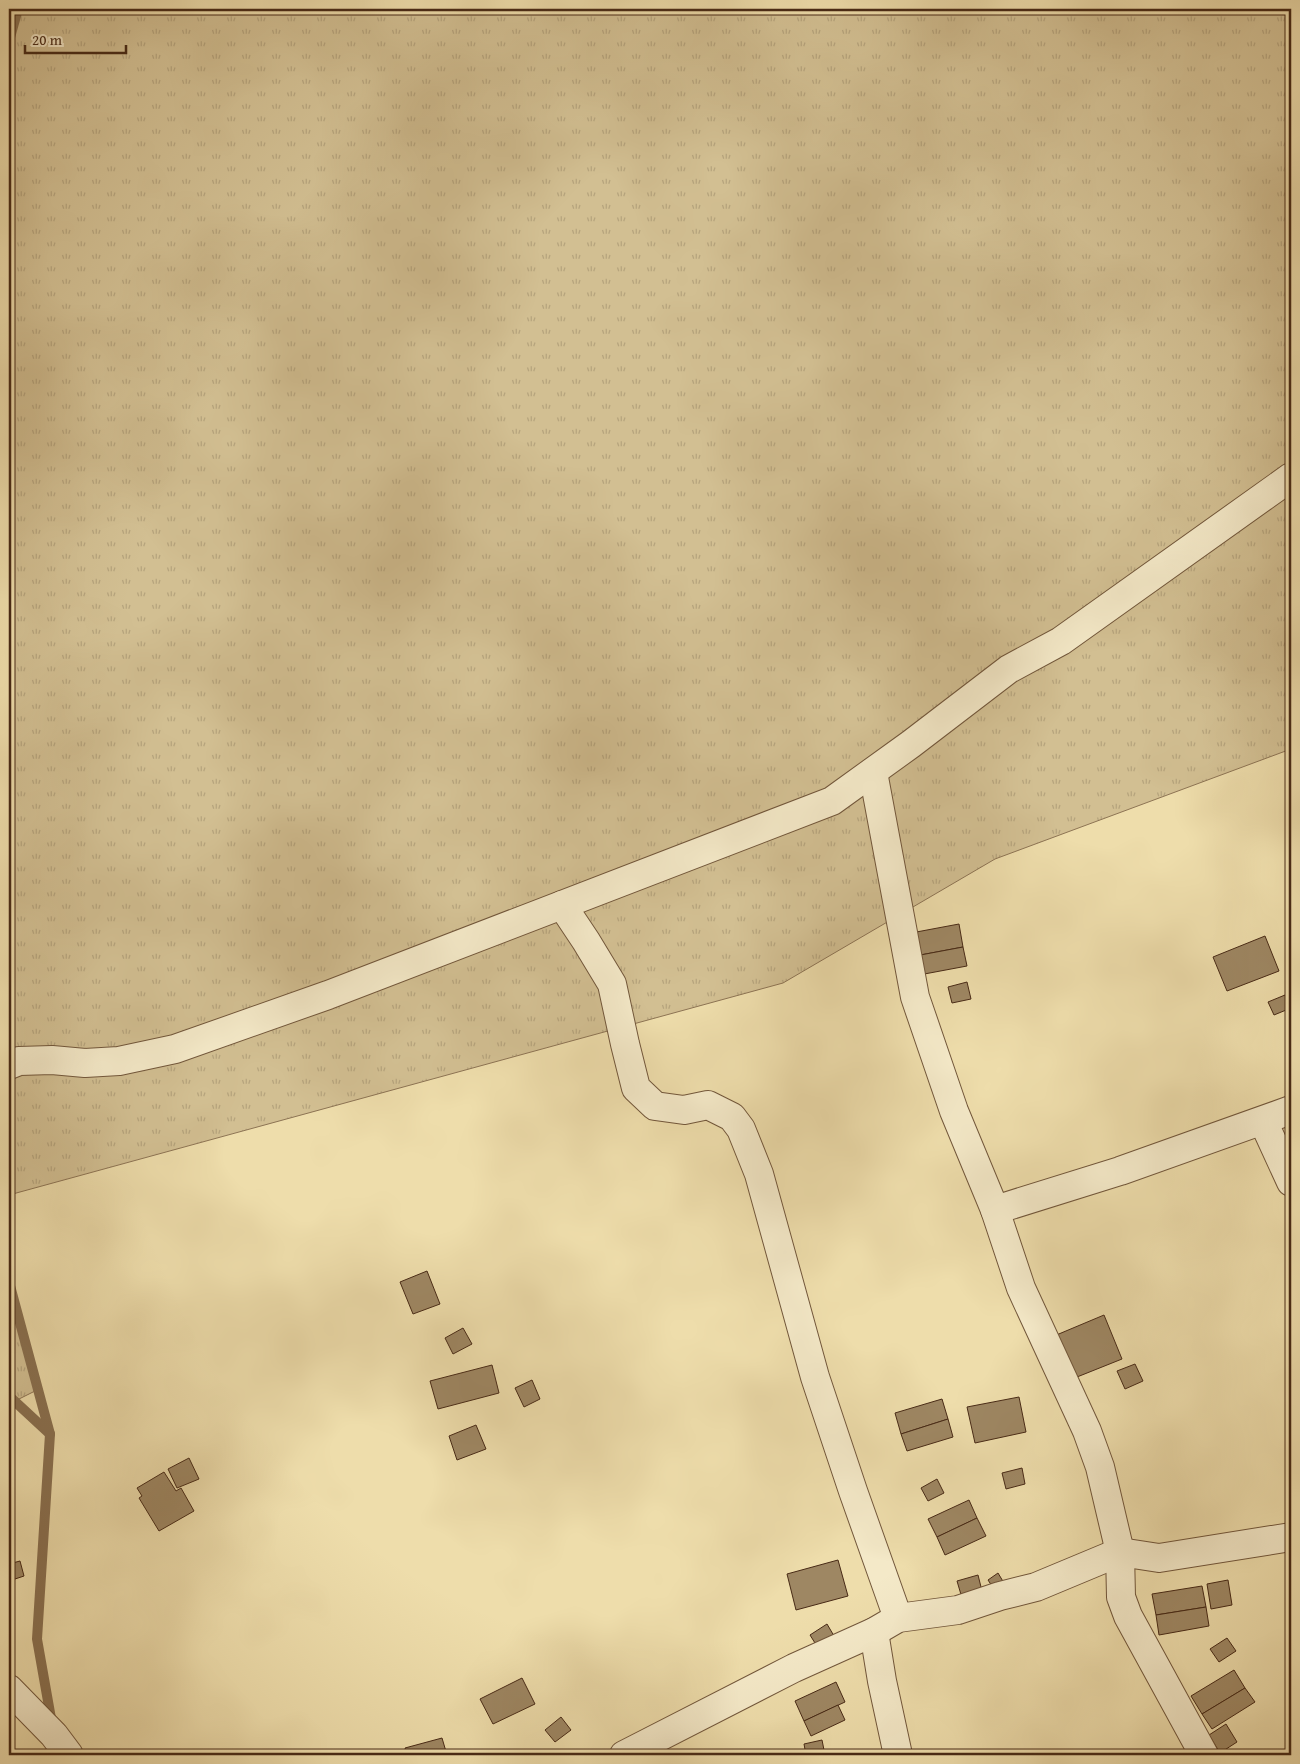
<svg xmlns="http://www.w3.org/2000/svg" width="1300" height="1764" viewBox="0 0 1300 1764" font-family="'Gentium Book Plus',serif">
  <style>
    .grass { fill: url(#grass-tufts); stroke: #8d7454 }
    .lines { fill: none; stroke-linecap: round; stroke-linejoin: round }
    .stream { stroke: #8a7151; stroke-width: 10 }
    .building { fill: #9e8763; stroke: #482a16 }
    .minor-casing { stroke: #72573b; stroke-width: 30 }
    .minor { stroke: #f4e9c8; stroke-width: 28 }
  </style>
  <defs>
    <pattern id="grass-tufts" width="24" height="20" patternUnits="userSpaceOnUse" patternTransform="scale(1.25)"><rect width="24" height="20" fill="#d2bf92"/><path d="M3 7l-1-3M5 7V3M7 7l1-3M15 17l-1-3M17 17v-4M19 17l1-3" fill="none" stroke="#b6a47d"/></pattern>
  </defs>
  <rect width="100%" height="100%" fill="#eeddab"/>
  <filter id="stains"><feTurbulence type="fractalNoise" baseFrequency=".004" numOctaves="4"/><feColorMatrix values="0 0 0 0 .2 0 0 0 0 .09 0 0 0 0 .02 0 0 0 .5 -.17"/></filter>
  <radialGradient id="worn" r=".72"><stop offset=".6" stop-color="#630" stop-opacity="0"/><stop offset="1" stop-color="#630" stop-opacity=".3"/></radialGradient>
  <g class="grass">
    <path d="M9 9H1291V749L995 859 783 983 9 1195Z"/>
    <path d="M9 1282 37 1390 9 1404Z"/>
  </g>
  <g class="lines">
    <g class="stream">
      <path d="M9 41 18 9"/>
      <path d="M9 1282 50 1434 37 1639 52 1724"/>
      <path d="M9 1396 50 1434"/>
    </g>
  </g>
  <g class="building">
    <path d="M959 924 963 947 915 956 911 933Z"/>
    <path d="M1265 936 1279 971 1227 991 1213 957Z"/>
    <path d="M963 947 967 966 919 975 915 956Z"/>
    <path d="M967 982 971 999 952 1003 948 987Z"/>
    <path d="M1285 995 1291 1008 1274 1015 1268 1002Z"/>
    <path d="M427 1271 440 1304 413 1314 400 1282Z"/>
    <path d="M1104 1315 1122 1359 1072 1379 1054 1336Z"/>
    <path d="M463 1328 472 1344 453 1354 445 1338Z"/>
    <path d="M1135 1364 1143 1381 1125 1389 1117 1371Z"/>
    <path d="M492 1365 499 1393 438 1409 430 1381Z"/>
    <path d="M532 1380 540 1399 524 1407 515 1388Z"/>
    <path d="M1019 1397 1026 1432 975 1443 967 1407Z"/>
    <path d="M942 1399 948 1419 901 1434 895 1413Z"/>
    <path d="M948 1419 953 1437 907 1451 901 1434Z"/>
    <path d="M476 1425 486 1449 457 1460 449 1436Z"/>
    <path d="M189 1458 199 1479 177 1488 168 1469Z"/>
    <path d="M1022 1468 1025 1484 1006 1489 1002 1473Z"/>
    <path d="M164 1472 176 1491 181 1488 194 1511 159 1531 139 1498 142 1496 137 1488Z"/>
    <path d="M937 1479 944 1493 928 1501 921 1488Z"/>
    <path d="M969 1500 977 1518 937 1537 928 1519Z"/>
    <path d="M977 1518 986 1536 945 1555 937 1537Z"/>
    <path d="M838 1560 848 1596 796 1610 787 1574Z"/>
    <path d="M20 1561 24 1576 9 1581V1564Z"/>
    <path d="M998 1573 1004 1583 994 1589 988 1580Z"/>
    <path d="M978 1575 982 1591 962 1598 957 1581Z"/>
    <path d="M1228 1580 1232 1605 1211 1609 1207 1584Z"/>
    <path d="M1202 1586 1206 1607 1156 1615 1152 1594Z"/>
    <path d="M1206 1607 1209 1626 1159 1635 1156 1615Z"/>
    <path d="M827 1624 837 1641 820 1651 810 1635Z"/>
    <path d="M1227 1638 1236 1651 1219 1662 1210 1649Z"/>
    <path d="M1234 1670 1245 1688 1202 1714 1191 1696Z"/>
    <path d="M522 1678 535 1704 493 1724 480 1699Z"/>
    <path d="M836 1682 845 1702 804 1721 795 1701Z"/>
    <path d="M1245 1688 1255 1702 1212 1729 1202 1714Z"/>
    <path d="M838 1705 845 1720 811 1736 804 1721Z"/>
    <path d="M561 1717 571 1730 555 1742 545 1730Z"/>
    <path d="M1226 1724 1237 1742 1220 1753 1209 1735Z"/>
    <path d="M442 1738 447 1755H407L405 1748Z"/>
    <path d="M822 1740 825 1755H806L804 1744Z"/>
  </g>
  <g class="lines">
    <defs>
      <g id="minor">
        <path d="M873 772 915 997 954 1111 995 1210 1021 1288 1087 1431 1100 1467 1120 1552 1121 1597 1128 1616 1204 1755"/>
        <path d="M562 905 586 941 612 984 625 1044 636 1088 655 1106 684 1110 708 1105 732 1117 741 1129 759 1174 815 1377 853 1491 898 1618"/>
        <path d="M9 1065 19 1061 52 1060 85 1063 119 1061 175 1049 328 995 832 801 911 744 1009 669 1061 641 1291 477"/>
        <path d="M1263 1121 1291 1182"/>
        <path d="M995 1210 1120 1171 1291 1110"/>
        <path d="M874 1632 882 1681 898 1755"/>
        <path d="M9 1689 54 1735 69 1755"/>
        <path d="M624 1755 794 1668 874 1632 898 1618 958 1610 1000 1596 1036 1587 1120 1552 1159 1558 1291 1537"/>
      </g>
    </defs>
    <use href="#minor" class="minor-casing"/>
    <use href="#minor" class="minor"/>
  </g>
  <rect width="1300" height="1764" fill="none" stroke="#eeddab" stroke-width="30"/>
  <rect x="10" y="10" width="1280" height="1744" fill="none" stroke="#482a16" stroke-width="2.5"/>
  <rect x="15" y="15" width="1270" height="1734" fill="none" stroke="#482a16"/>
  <path d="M25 45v8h101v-8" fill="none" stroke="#482a16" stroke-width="2.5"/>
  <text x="32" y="45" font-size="15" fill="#482a16" stroke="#f4e9c8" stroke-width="4" paint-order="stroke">20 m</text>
  <rect width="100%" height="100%" filter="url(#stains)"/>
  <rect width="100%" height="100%" fill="url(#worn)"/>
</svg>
